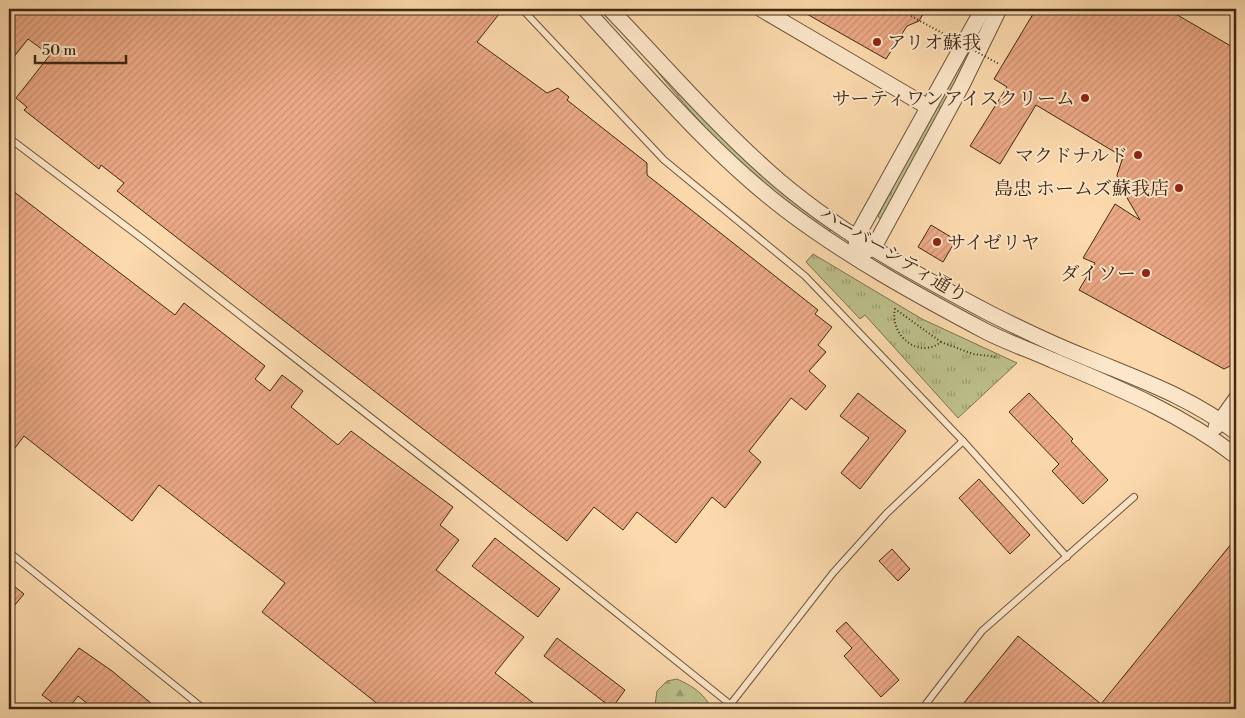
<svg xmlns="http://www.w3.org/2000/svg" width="1245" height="718" viewBox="0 0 1245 718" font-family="'Libre Bodoni','Noto Serif JP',serif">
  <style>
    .grass { fill: url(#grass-tufts); stroke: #7e7450 }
    .forest { fill: url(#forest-firs); stroke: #7e7450 }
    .building { fill: url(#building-hatch); stroke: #3f2916 }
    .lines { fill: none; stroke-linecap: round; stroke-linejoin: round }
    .service-casing { stroke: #6e553c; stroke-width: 8 }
    .tertiary-casing { stroke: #6e553c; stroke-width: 17 }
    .path { stroke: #3f2916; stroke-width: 2; stroke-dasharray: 1 2.5; stroke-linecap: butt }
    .service { stroke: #fde7ca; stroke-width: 6 }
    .tertiary { stroke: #fde7ca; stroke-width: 15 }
    .path-bridge { stroke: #3f2916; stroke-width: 2; stroke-dasharray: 1 2.5; stroke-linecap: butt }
    .poi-dot { fill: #8f2418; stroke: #fde7ca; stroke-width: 2 }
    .labels { text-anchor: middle; stroke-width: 4; stroke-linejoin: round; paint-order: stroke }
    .poi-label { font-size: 19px; fill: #3f2916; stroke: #fde7ca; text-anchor: end }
    .street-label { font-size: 19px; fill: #3f2916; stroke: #fde7ca }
  </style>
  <defs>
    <pattern id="grass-tufts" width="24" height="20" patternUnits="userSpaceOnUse" patternTransform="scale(1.25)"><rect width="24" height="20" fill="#bdc08b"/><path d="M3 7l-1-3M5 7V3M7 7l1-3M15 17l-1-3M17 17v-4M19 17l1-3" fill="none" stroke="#9b9c71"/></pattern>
    <pattern id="forest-firs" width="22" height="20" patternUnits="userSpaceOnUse" patternTransform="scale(1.25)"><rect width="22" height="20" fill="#bdc08b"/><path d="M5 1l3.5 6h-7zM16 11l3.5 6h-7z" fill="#9b9c71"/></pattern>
    <pattern id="building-hatch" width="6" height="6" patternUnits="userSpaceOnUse" patternTransform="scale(1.25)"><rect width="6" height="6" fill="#eca986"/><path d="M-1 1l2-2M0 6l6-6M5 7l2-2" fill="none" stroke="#cb9173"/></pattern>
  </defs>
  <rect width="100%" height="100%" fill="#fcdaad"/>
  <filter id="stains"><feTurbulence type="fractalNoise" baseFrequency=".004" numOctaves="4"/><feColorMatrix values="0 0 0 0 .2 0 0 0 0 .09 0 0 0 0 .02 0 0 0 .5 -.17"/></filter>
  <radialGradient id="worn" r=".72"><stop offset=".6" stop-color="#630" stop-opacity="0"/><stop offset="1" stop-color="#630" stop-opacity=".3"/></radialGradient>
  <g class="grass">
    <path d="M991 9H992L948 99 881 220 878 216 941 96Z"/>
    <path d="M642 52 832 228 831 231C825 231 816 223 809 219 744 174 690 114 642 52Z"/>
    <path d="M813 254 922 319 1017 363 958 418 865 315 860 319 806 262Z"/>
  </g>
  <path class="forest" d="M677 679C690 685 701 691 709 704L705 709H659L655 705 657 691 667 681Z"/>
  <g class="building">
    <path d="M9 9H503L477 42 547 93 558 88 569 97 567 100 647 163V175L818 310 815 314 832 327 818 345 826 352 809 371 826 386 806 410 791 398 749 451 761 462 725 508 712 497 676 543 637 512 623 530 594 507 567 541 117 191 124 183 101 165 99 169 24 110 27 107 16 98 50 55 28 39 9 63Z"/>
    <path d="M798 9H926L919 21 907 26 886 59Z"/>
    <path d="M1036 9H1167L1236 49V355L1230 366 1224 369 1079 290 1095 263 1083 258 1115 204 1140 220 1119 184 1117 175 1123 157 1036 105 1000 164 970 146 1007 87 994 79Z"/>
    <path d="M9 188 175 315 184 303 265 366 255 379 270 391 282 375 303 391 291 407 338 445 351 431 453 507 440 525 459 540 436 570 524 637 495 673 541 709H384L262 612 285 583 159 485 132 521 24 436 9 456Z"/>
    <path d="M931 225 956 240 943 262 918 247Z"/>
    <path d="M858 393 906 431 860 489 841 473 869 438 840 416Z"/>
    <path d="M1029 393 1073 439 1071 441 1108 480 1083 504 1052 471 1059 464 1009 412Z"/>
    <path d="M979 479 1030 535 1010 554 959 498Z"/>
    <path d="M495 538 560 589 538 617 472 566Z"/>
    <path d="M1236 538V709H959L1018 636 1101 704Z"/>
    <path d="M892 549 910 569 898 581 879 561Z"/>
    <path d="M9 582 24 594 9 612Z"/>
    <path d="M846 622 899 680 881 697 844 656 852 648 836 631Z"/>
    <path d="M557 638 625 690 612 708 544 656Z"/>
    <path d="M79 648 112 671 158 709H94L78 696 68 709H61L42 695Z"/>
  </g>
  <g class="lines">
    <defs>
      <g id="service">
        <path d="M522 9 664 160 805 276 963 441 1067 557"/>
        <path d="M9 138 144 240 461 488 736 709"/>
        <path d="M9 552 204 709"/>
        <path d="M730 705 833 573 887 513 963 441"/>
        <path d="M922 709 982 631 1134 497"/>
      </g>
      <g id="tertiary">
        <path d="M585 9C649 78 711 153 786 210 848 257 917 295 985 331 1006 342 1030 350 1052 360 1116 387 1180 413 1236 456"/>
        <path d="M610 9C662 63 712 121 768 171 834 230 913 273 991 314 1021 329 1054 345 1085 357 1140 380 1188 396 1236 432"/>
        <path d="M761 9 928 107"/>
        <path d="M856 246 857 236 983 9"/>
        <path d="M865 252 874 247 962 85 999 9"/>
        <path d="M1216 427 1236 399"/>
      </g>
    </defs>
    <use href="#service" class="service-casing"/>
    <use href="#tertiary" class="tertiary-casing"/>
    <path class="path" d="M941 342 895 309C889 334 918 360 941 342L973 354 998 357"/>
    <use href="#service" class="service"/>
    <use href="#tertiary" class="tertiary"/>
    <path class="path-bridge" d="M911 16 999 64"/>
  </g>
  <g class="poi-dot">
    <circle cx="877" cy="42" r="5"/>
    <circle cx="1085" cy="98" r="5"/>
    <circle cx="1138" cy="155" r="5"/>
    <circle cx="1179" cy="188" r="5"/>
    <circle cx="937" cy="242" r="5"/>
    <circle cx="1146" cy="273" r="5"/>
  </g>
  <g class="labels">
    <g class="poi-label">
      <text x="887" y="49" text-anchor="start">アリオ蘇我</text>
      <text x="1075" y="105">サーティワンアイスクリーム</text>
      <text x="1128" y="162">マクドナルド</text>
      <text x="1169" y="195">島忠 ホームズ蘇我店</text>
      <text x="947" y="249" text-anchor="start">サイゼリヤ</text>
      <text x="1136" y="280">ダイソー</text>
    </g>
    <g class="street-label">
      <text transform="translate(894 254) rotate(31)" y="7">ハーバーシティ通り</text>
    </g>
  </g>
  <rect width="1245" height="718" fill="none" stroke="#fcdaad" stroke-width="30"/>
  <rect x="10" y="10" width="1225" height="698" fill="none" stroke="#3f2916" stroke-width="2.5"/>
  <rect x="15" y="15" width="1215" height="688" fill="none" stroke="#3f2916"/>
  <path d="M35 55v8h91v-8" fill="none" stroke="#3f2916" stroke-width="2.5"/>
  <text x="42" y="55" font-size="15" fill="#3f2916" stroke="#fde7ca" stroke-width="4" paint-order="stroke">50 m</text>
  <rect width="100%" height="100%" filter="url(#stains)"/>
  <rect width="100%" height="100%" fill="url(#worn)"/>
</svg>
